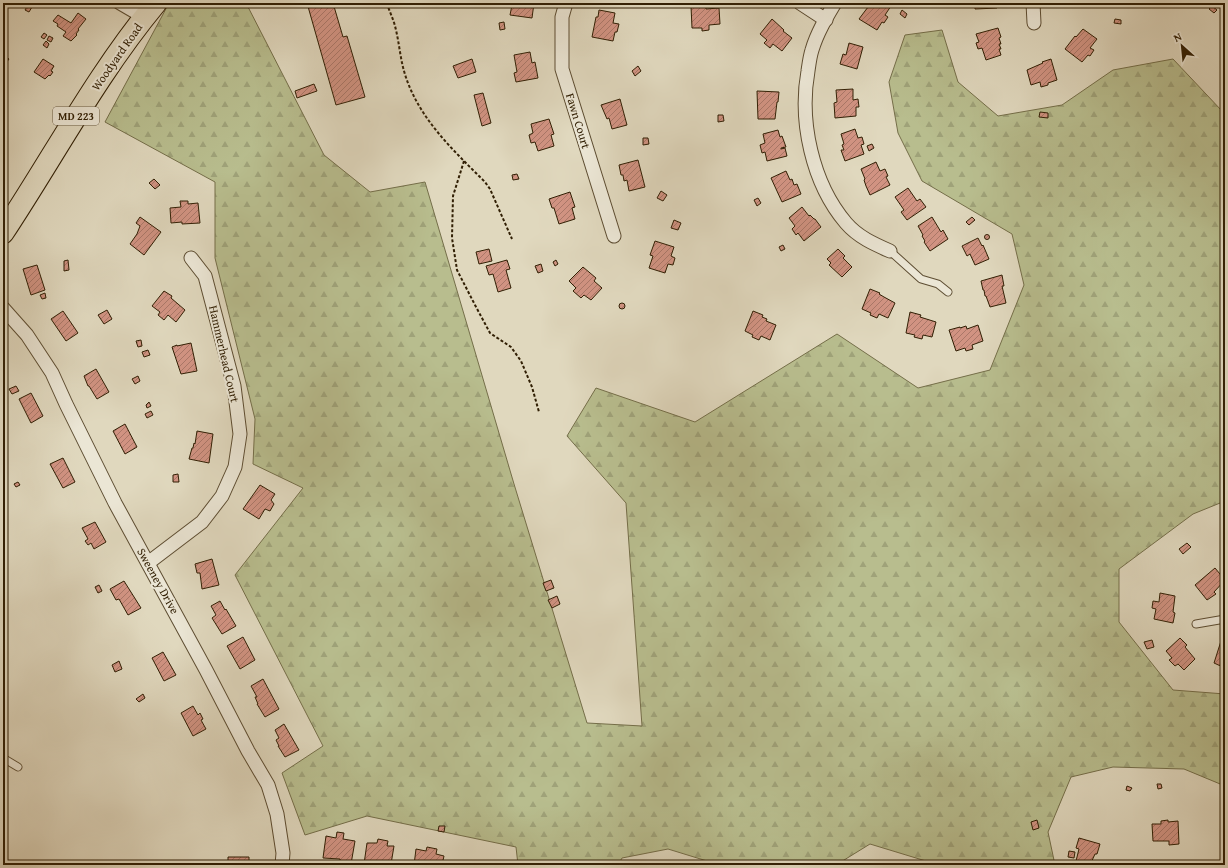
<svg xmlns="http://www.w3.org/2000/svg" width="1228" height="868" viewBox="0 0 1228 868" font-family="'Gentium Book Plus',serif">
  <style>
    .forest { fill: url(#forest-firs); stroke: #746e49 }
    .building { fill: url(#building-hatch); stroke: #311f04 }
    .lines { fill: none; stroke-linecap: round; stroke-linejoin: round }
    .service-casing { stroke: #5d4d32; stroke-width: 9 }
    .minor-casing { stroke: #5d4d32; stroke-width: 15 }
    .primary-casing { stroke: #311f04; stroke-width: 23 }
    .path { stroke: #311f04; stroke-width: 2; stroke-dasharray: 3 2; stroke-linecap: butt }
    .service { stroke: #ebe6d5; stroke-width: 7 }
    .minor { stroke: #ebe6d5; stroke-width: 13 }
    .primary { stroke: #e0d8be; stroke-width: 21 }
    .labels { text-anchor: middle; stroke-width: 4; stroke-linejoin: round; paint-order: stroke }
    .shield { fill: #ebe6d5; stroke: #695b43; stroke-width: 1 }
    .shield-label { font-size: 11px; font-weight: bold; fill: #311f04 }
    .street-label { font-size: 12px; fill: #311f04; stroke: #ebe6d5 }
  </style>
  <defs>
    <pattern id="forest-firs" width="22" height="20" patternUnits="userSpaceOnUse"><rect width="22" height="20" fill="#b8bd8e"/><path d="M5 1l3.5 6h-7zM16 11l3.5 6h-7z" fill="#9fa279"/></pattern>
    <pattern id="building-hatch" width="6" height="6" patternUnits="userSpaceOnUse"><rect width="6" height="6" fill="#d19382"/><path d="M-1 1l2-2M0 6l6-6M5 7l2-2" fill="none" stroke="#aa7768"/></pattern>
  </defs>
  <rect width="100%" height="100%" fill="#e0d8be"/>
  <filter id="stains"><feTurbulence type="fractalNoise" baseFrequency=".005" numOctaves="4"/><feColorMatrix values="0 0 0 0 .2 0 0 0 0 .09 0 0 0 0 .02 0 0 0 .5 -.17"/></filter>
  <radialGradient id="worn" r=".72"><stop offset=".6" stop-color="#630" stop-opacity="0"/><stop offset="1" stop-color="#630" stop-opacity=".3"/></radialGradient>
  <path class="forest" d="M174 3H246L324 155 370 192 425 182 514 484 587 723 642 726 626 503 567 436 596 388 695 422 837 334 918 388 990 370 1024 285 1012 234 922 181 898 133 889 82 905 35 942 30 958 82 998 116 1062 105 1113 70 1173 59 1222 111 1225 127V501L1193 514 1119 569V622L1173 690 1225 694V786L1184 769 1113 767 1071 777 1048 832 1055 865H939L870 844 836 865H720L668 849 622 858 618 865H518L516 847 367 816 305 835 282 773 323 746 235 575 303 488 253 464 255 419 215 258V182L105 122 168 5Z"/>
  <g class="building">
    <path d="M307 3H333L343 37 347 36 365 97 336 105Z"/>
    <path d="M509 3H534L532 18 510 15 512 5H509Z"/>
    <path d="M871 3H886L891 6 885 15 888 17 884 23 882 22 877 30 859 19Z"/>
    <path d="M975 3H997V8L975 9Z"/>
    <path d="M28 5 32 7 29 12 25 10Z"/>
    <path d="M691 6H706V9L719 8 720 24 709 25V30L702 31V28H692Z"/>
    <path d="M1212 6 1217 10 1214 13 1209 9Z"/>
    <path d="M599 10 615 13 613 23 619 24 617 32H615L613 41 592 37 596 17H598Z"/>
    <path d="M902 10 907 14 905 18 900 14Z"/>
    <path d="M78 13 86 19 78 29 79 30 76 34 77 35 71 41 63 36 66 32 57 26 58 24 53 21 58 15 71 23Z"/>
    <path d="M772 19 784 30 783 31 792 38 782 51 773 44 770 48 764 43 767 40 760 34Z"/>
    <path d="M1115 19 1121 20V24L1114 23Z"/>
    <path d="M504 22 505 29 500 30 499 23Z"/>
    <path d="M998 28 1001 37 999 38 1001 44H999L1001 49H999L1001 55 986 60 982 48 978 49 976 43 979 42 976 34Z"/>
    <path d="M1083 29 1097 39 1090 48 1094 50 1090 56 1088 55 1082 62 1065 49 1075 36 1076 37Z"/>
    <path d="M44 33 47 35 44 39 41 37Z"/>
    <path d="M49 36 53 38 51 42 47 40Z"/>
    <path d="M46 41 49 44 47 48 43 45Z"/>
    <path d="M849 43 863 47 857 69 840 64 843 54 846 55Z"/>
    <path d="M530 52 532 63 535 62 538 78 516 82 514 73 517 72 514 55Z"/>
    <path d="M5 56 9 59 6 63 3 61Z"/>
    <path d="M43 59 54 66 51 71 53 72 50 76 49 75 45 79 34 72Z"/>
    <path d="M472 59 476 72 458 78 453 66Z"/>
    <path d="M1051 59 1057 80 1048 83V85L1041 87 1040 82 1031 85 1027 70 1043 63 1042 62Z"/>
    <path d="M638 66 641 71 635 76 632 71Z"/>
    <path d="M314 84 317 91 297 98 295 91Z"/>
    <path d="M853 89V100L858 99 859 107H856V116L835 118 834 103 837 102 836 90Z"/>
    <path d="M757 91 779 92 778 102H777L775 119H758Z"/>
    <path d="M483 93 491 123 482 126 474 95Z"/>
    <path d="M620 99 627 125 612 129 609 118 607 119 601 105Z"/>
    <path d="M1040 112 1048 113V118L1039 117Z"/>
    <path d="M718 115H723L724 121 718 122Z"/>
    <path d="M549 119 554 134 551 135 554 146 538 151 535 142 531 143 529 135 533 133 531 124Z"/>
    <path d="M855 129 858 138 862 137 864 144 861 145 864 154 845 161 841 150H844L842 145 844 144 841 134Z"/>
    <path d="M778 130 780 137 782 136 786 147 781 148V149L785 148 787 156 767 161 765 152 762 153 760 145 765 143 763 134Z"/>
    <path d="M643 138H648L649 144 643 145Z"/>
    <path d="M872 144 874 148 869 151 867 146Z"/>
    <path d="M638 160 645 187 629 191 627 180 624 181 623 175H621L619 165Z"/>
    <path d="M876 162 880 171 885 169 888 176 886 177 890 185 870 195 866 186 864 180 865 179 861 169Z"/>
    <path d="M786 171 790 180 792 179 794 185 797 184 801 194 782 202 771 178Z"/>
    <path d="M517 174 519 179 513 180 512 175Z"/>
    <path d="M154 179 160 185 155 189 149 183Z"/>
    <path d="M908 188 917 201 920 199 926 207 907 220 901 212 904 210 895 197Z"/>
    <path d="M661 191 667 195 663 201 657 198Z"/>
    <path d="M570 192 575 207 572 208 575 219 559 224 554 208H552L549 199Z"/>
    <path d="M758 198 761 203 757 206 754 200Z"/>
    <path d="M180 201H188V204L198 203 200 223 182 224V222L171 223 170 208 181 207Z"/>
    <path d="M802 207 809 216 810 215 814 219H815L821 227 804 241 798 233 796 235 792 229 795 226 789 218Z"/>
    <path d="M140 217 161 232 144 255 130 244 137 234 140 226 136 223Z"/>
    <path d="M932 217 941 232 943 230 948 239 930 251 924 242 925 241 922 236 923 235 918 226Z"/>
    <path d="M972 217 975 220 969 225 966 222Z"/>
    <path d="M674 220 681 223 678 230 671 228Z"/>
    <circle cx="987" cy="237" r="2.5"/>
    <path d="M978 238 982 246 983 245 989 259 975 265 970 254 967 256 962 246Z"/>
    <path d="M655 241 674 247 671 256 675 258 673 265 668 264 665 273 649 268 653 256 650 255Z"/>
    <path d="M783 245 785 249 781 251 779 247Z"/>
    <path d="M489 249 492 261 479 264 476 252Z"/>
    <path d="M838 249 845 256 843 258 852 267 842 277 829 265 831 263 827 259Z"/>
    <path d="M68 260 69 270 64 271V261Z"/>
    <path d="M507 260 510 269 506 270 511 288 498 292 493 274 489 275 486 266Z"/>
    <path d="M556 260 558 264 555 266 553 262Z"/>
    <path d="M541 264 543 271 538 273 535 266Z"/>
    <path d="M37 265 45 290 31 295 23 269Z"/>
    <path d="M583 267 596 278 594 281 602 288 591 300 584 295 581 298 573 291 576 288 569 281Z"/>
    <path d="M1002 275 1004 286H1002L1006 303 990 307 986 296H985L984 290H983L981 281Z"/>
    <path d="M870 289 880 293 879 294 884 297 895 303 888 318 879 314 877 318 870 315 871 313 862 309Z"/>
    <path d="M164 291 172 296 171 298 185 310 176 322 168 315 164 320 158 315 160 312 152 306Z"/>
    <path d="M45 293 46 298 42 299 40 295Z"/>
    <circle cx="622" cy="306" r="3"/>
    <path d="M107 310 112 319 104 324 98 315Z"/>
    <path d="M63 311 78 333 66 341 51 319Z"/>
    <path d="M753 311 763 315 762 317 767 319 766 321 776 325 770 340 761 336 759 340 752 337 753 335 745 331Z"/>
    <path d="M910 312 921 315 920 317 936 322 932 337 923 335 922 339 914 337 915 335 906 333Z"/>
    <path d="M978 325 983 341 972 345 973 349 966 351 965 348 956 351 949 330 960 327V328L966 326 967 329Z"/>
    <path d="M141 340 142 346 138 347 136 341Z"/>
    <path d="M191 343 197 371 181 374 172 347 177 345V346Z"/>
    <path d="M148 350 150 355 144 357 142 352Z"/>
    <path d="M3 357 7 360 3 365Z"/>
    <path d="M96 369 109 392 97 399 89 386H88L84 376Z"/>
    <path d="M138 376 140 381 135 384 132 379Z"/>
    <path d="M16 386 19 391 12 394 9 389Z"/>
    <path d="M31 393 43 416 31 423 19 399Z"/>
    <path d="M149 402 151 406 147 408 146 405Z"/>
    <path d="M151 411 153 415 147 418 145 414Z"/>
    <path d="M125 424 137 447 125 454 113 431Z"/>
    <path d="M197 431 213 434 209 463 189 459 192 448H193L194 443 195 444Z"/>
    <path d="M63 458 75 482 63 488 50 464Z"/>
    <path d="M178 474 179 482H173V475Z"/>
    <path d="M18 482 20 485 16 487 14 484Z"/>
    <path d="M260 485 275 494 271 500 274 504 270 511 265 509 259 519 243 509Z"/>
    <path d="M95 522 106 542 94 549 91 543 88 545 85 541 88 539 82 528Z"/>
    <path d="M1187 543 1191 547 1183 554 1179 549Z"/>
    <path d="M212 559 219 585 202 589 200 573H197L195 564Z"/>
    <path d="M1215 568 1225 580 1214 592 1216 594 1207 600 1195 585Z"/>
    <path d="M551 580 554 588 546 591 543 583Z"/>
    <path d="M124 581 141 608 128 615 119 599 116 600 110 589Z"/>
    <path d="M99 585 102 591 98 593 95 587Z"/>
    <path d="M1160 593 1175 596 1173 612 1175 613 1173 623 1154 619 1156 609 1152 608 1153 601 1159 602Z"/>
    <path d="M557 596 560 604 552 608 548 600Z"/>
    <path d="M220 601 225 610 226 609 236 626 222 634 212 618 216 615 211 606Z"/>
    <path d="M243 637 255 660 240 669 227 646Z"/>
    <path d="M1180 638 1187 645 1185 647 1195 659 1184 670 1178 664 1175 666 1169 660 1172 658 1166 651Z"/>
    <path d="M1152 640 1154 647 1147 649 1144 642Z"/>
    <path d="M1221 641 1225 642V668L1214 663Z"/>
    <path d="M163 652 176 675 164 681 152 658Z"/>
    <path d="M119 661 122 669 115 672 112 665Z"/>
    <path d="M263 679 279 709 265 717 257 704H258L255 697H257L251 686Z"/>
    <path d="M143 694 145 698 139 702 136 699Z"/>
    <path d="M193 706 198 715 200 713 203 719 201 720 206 729 193 736 181 713Z"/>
    <path d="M284 724 299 750 285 757 278 746H279L276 740 279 738 275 730Z"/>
    <path d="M1157 784H1161L1162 788 1158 789Z"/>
    <path d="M1127 786 1132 788 1130 791 1126 790Z"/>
    <path d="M1037 820 1039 828 1033 830 1031 822Z"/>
    <path d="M1168 820V822L1178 821 1179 844 1169 845V841H1153L1152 824H1161V821Z"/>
    <path d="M439 826H445L444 832 438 831Z"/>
    <path d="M337 832 344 833 343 839 355 841 351 864 340 862V859L323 858 326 836 336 838Z"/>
    <path d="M1079 838 1100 844 1097 854H1095L1090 865H1075L1079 849 1076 848Z"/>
    <path d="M378 839 388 841 387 846H394L391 864 382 862 381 864 376 863 375 865 364 864 367 843H377Z"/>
    <path d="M427 847 437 849 436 854 444 856 442 865H414L416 849 426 851Z"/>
    <path d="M1069 851 1075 852 1074 858 1068 857Z"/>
    <path d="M228 857H249V865H226V862H228Z"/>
    <path d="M488 861 499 863 498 865H479L480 863 488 865Z"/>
  </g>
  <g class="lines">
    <defs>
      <g id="service">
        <path d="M890 251 921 279 938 284 948 292"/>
        <path d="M1196 624 1225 619"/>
        <path d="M3 758 18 767"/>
      </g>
      <g id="minor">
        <path d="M120 3 144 17"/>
        <path d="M566 3 562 17V69L614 236"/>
        <path d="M800 3 826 20"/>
        <path d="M835 3C826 18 817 33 812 50 810 56 809 64 808 71 799 121 812 183 846 223 858 237 874 244 890 251"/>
        <path d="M1033 3 1034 23"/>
        <path d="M3 308 27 335 52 373 66 404 115 503 206 670 248 751 268 785 277 814 283 853 282 865"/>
        <path d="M148 563 202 522 222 496 235 467 240 434 234 386 205 276 191 258"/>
      </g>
      <path id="primary" d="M3 233C54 156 97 74 156 3"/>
    </defs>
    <use href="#service" class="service-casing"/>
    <use href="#minor" class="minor-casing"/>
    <use href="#primary" class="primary-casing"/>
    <g class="path">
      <path d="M387 3C389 11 393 18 395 26 399 41 400 57 404 71 417 117 452 149 485 182L490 189 512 239"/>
      <path d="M464 161 453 196 452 238 457 270 475 305 490 333 511 347 521 361 532 387 539 412"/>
    </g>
    <use href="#service" class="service"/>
    <use href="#minor" class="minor"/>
    <use href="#primary" class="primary"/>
  </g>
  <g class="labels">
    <rect class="shield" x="53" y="107" width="46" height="18" rx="3"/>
    <g class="shield-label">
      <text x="76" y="120">MD 223</text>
    </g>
    <g class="street-label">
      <text transform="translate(117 57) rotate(-55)" y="4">Woodyard Road</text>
      <text transform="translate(578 121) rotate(73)" y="4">Fawn Court</text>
      <text transform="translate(224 354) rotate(77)" y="4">Hammerhead Court</text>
      <text transform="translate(158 581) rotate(61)" y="4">Sweeney Drive</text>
    </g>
  </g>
  <rect width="1228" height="868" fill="none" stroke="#e0d8be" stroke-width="16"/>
  <rect x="4" y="4" width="1220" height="860" fill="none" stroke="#311f04" stroke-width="2"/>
  <rect x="8" y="8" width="1212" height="852" fill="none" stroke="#311f04"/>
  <g transform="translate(1182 46) rotate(333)" stroke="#ebe6d5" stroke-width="3" paint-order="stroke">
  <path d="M0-3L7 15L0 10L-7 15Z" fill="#311f04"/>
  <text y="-6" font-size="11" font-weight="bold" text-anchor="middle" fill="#311f04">N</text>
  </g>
  <rect width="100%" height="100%" filter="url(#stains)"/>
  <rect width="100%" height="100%" fill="url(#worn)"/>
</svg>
